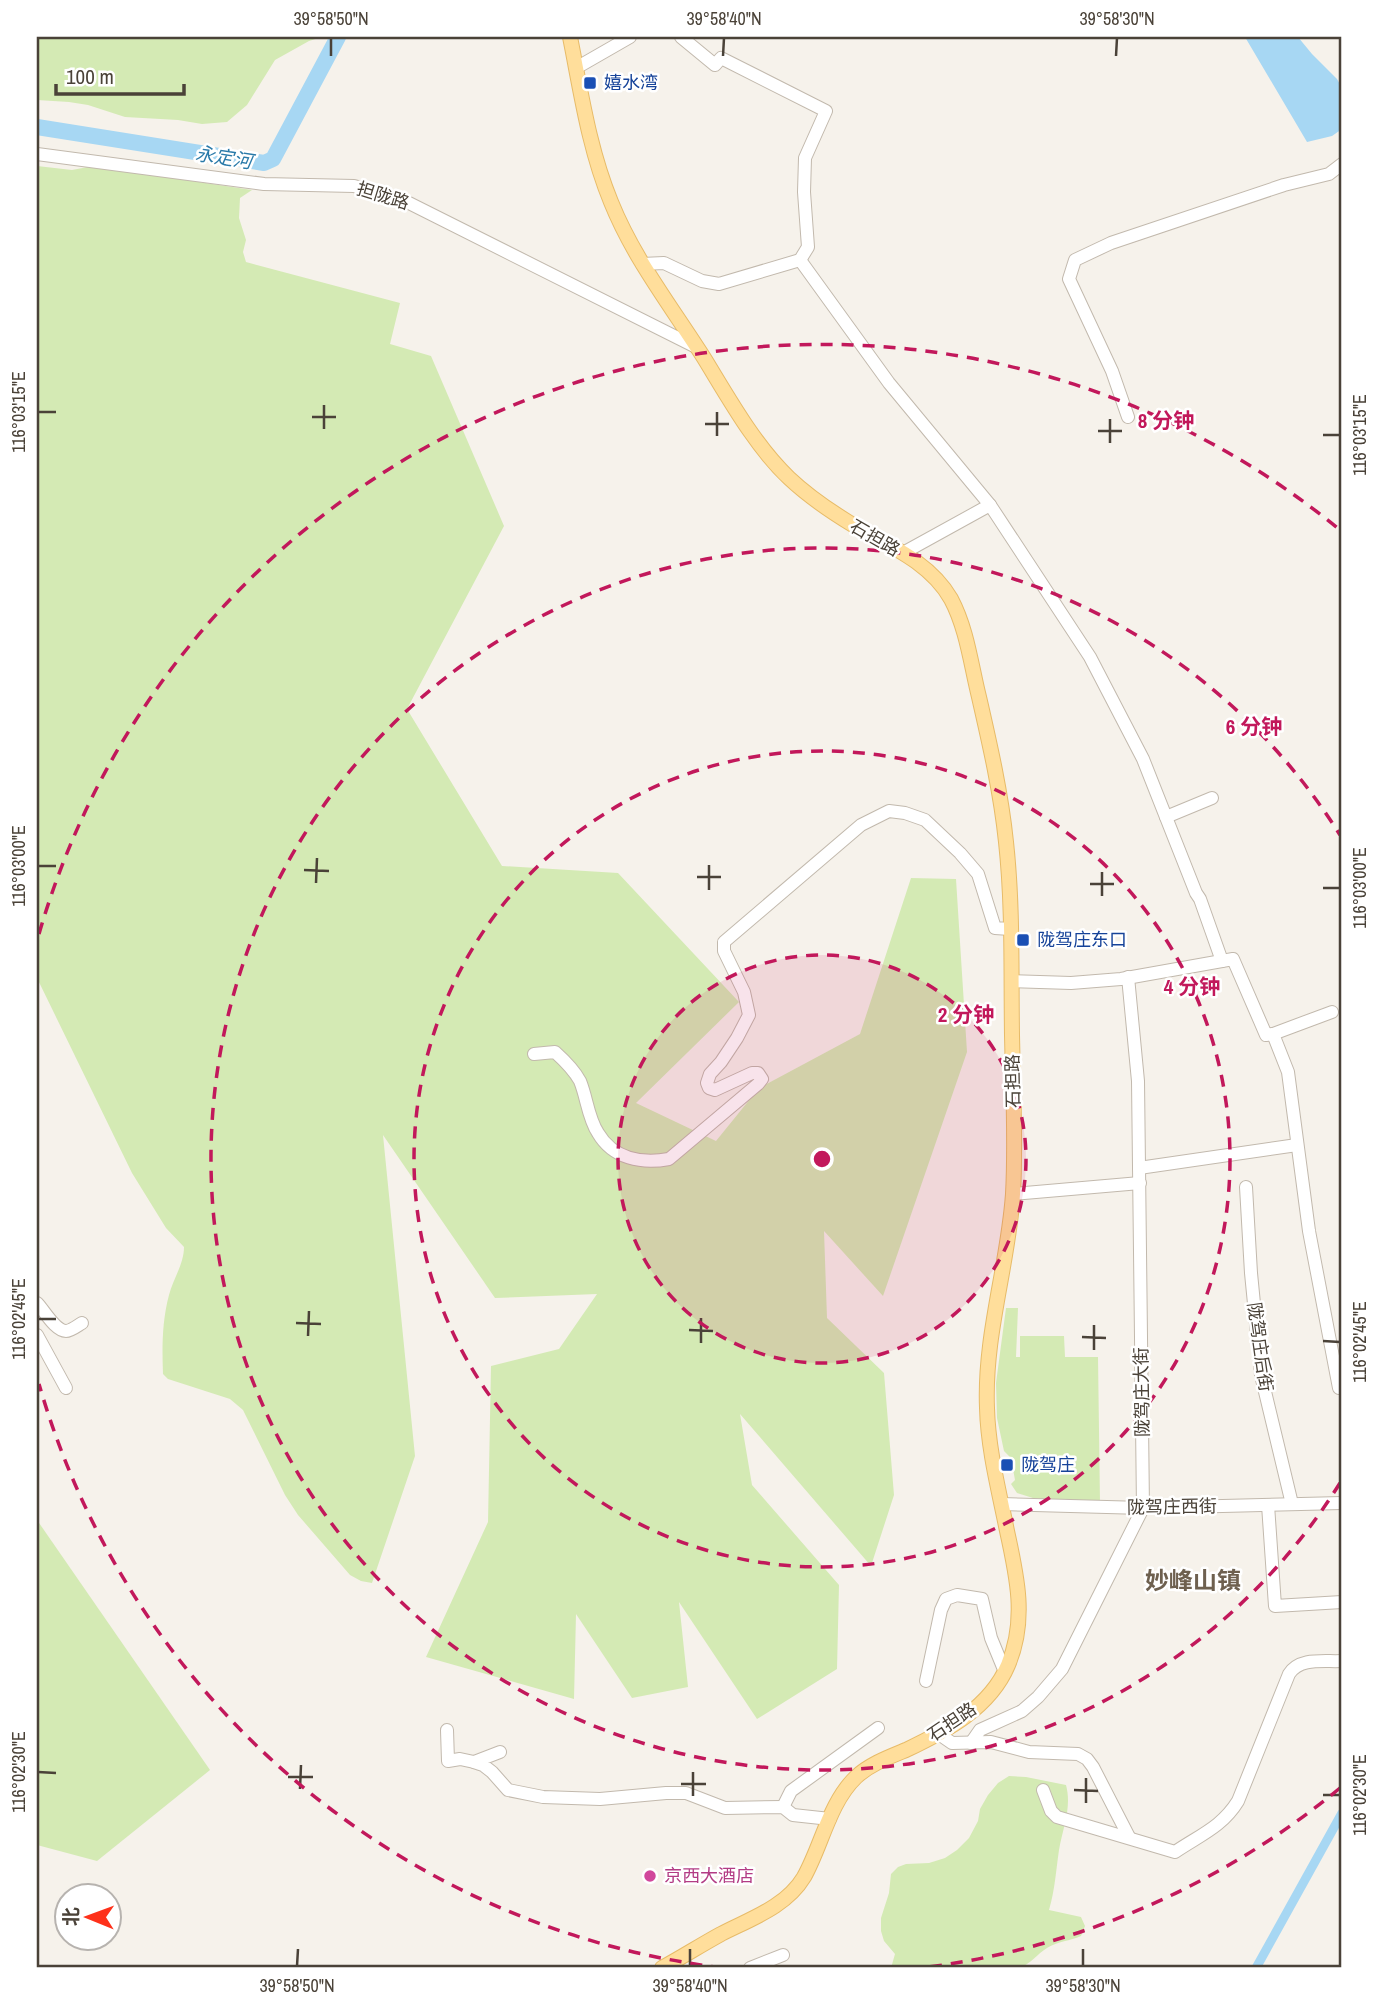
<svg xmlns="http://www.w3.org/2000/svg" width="1379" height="2005" viewBox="0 0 1379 2005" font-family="'Archivo Narrow','Noto Sans SC',sans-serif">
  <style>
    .green { fill: #d4eab4 }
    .water { fill: #a7d7f3 }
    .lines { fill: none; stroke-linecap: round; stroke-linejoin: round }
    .canal { stroke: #a7d7f3; stroke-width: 9 }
    .river { stroke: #a7d7f3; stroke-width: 16 }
    .minor-casing { stroke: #c2b9ad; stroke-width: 14 }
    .major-casing { stroke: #e7bb68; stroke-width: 16 }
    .minor { stroke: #fff; stroke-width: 12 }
    .major { stroke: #ffde9b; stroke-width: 14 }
    .ticks { fill: none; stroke: #4a4238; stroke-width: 2.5 }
    .ring { fill: none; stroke: #c2185b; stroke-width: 3.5; stroke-dasharray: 12 9 }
    .transit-dot { fill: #1a4fb4; stroke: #fff; stroke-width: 2.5 }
    .hotel-dot { fill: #d1479c; stroke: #fff; stroke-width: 2.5 }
    .labels { text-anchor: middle; stroke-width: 5; stroke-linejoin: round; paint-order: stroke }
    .transit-label { font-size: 18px; fill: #164399; stroke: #fff; text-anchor: start }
    .street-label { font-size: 18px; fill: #4a4238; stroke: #fff }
    .hotel-label { font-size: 18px; fill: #b23c85; stroke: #fff; text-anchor: start }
    .water-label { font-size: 19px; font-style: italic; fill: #2a7aa9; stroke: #fff }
    .district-label { font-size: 24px; font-weight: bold; fill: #6e604f; stroke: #fff }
    .centre { fill: #c2185b; stroke: #fff; stroke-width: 3.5 }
    .ring-label { font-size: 21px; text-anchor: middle; font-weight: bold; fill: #c2185b; stroke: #fff; stroke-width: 5; stroke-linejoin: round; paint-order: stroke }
    .neatline { fill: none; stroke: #4a4238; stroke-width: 2.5 }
    .ticks-label { font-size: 18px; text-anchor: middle; fill: #4a4238 }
  </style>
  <rect width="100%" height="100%" fill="#f6f2eb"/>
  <g class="green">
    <path d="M37 37H322L309 41 275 60 247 105 227 122 202 124 178 120 125 117 88 105 69 102 37 100Z"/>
    <path d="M37 166 72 170 93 166 252 190 240 198 239 218 246 240 243 252 246 262 400 303 390 344 431 356 504 526 407 709 502 866 618 873 739 1002 636 1103 716 1141 759 1088 860 1034 911 878 956 879 967 1052 883 1296 824 1231 827 1318 884 1373 894 1495 871 1566 740 1414 752 1485 839 1585 837 1669 757 1719 679 1602 688 1687 632 1698 576 1614 574 1699 426 1657 488 1522 491 1366 559 1349 597 1294 495 1298 383 1135 415 1456 372 1583 361 1581 350 1575 298 1515 285 1495 243 1410 230 1399 168 1379 163 1374C162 1348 162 1321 169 1295 173 1279 184 1264 184 1247L166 1228 132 1173 37 978Z"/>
    <path d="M1006 1308H1018L1016 1357H1020V1336H1064L1065 1357H1098L1100 1503 1033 1498 1017 1493 1011 1484 1015 1480 1011 1458 1004 1451 997 1418 996 1383Z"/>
    <path d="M37 1520 210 1770 97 1861 37 1845Z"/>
    <path d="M1009 1776 1026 1777 1066 1785C1072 1807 1063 1827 1059 1850 1056 1870 1055 1890 1049 1910L1081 1917 1085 1926 1081 1936C1070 1941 1058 1941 1047 1948 1037 1954 1031 1964 1019 1968H891L895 1954 884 1941 881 1931V1918L889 1893 891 1874 898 1867 906 1864 929 1863 945 1858 957 1850 969 1838 978 1821 980 1809 988 1795 998 1783Z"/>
  </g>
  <path class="water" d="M1245 37H1298L1312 54 1337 79 1342 88V129L1332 136 1307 142Z"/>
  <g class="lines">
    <path class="canal" d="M1256 1968 1342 1813"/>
    <path class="river" d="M37 127 264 163 273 159 338 37"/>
    <defs>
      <g id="minor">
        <path d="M576 68 630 37"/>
        <path d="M37 154 264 184 354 186 405 201 698 348"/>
        <path d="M800 260 889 383 990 505 1090 657 1143 759 1196 893 1200 899 1222 961 1121 979 1071 983 1011 981"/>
        <path d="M642 264 664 263 702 281 719 284 800 260 808 247 804 192 805 158 826 111 721 58 715 65 681 37"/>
        <path d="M1128 417 1112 371 1069 279 1075 260 1111 243 1284 185 1329 174 1342 164"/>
        <path d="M903 553 990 505"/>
        <path d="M1166 817 1212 798"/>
        <path d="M1222 961 1233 959 1266 1035 1273 1034 1332 1012"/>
        <path d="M1273 1034 1288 1072 1309 1231 1339 1388"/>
        <path d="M534 1054 555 1052C565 1061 574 1070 580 1081 587 1098 588 1118 598 1133 613 1159 642 1164 669 1159L758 1084 762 1079 758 1073H752L715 1090 709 1088 707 1083 710 1074 721 1062 737 1038 749 1015 744 992 724 951V942L861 825 889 811 905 813 925 820 960 853 978 874 995 928 1010 929"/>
        <path d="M1139 1168 1297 1145"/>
        <path d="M1246 1187 1251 1273 1261 1375 1292 1504"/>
        <path d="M1013 1194 1140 1183"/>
        <path d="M37 1303C44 1310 55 1331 66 1331 71 1331 77 1326 82 1323"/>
        <path d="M37 1335 66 1388"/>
        <path d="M1002 1504 1143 1508 1342 1503"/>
        <path d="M1268 1505 1275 1606 1342 1602"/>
        <path d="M926 1681 941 1610 946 1599 957 1595 982 1599 991 1638 1005 1672"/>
        <path d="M447 1730 448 1761 460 1759 474 1762"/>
        <path d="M939 1734 952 1743 991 1742 1029 1752 1078 1754 1087 1759 1093 1767 1129 1837"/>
        <path d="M971 1743 980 1730 1022 1711 1038 1697 1062 1669 1143 1508 1138 1081 1128 977"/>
        <path d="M500 1752 474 1762 483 1765 492 1772 508 1790 543 1797 600 1799 666 1793H686L725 1808 783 1807 793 1815 830 1819"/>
        <path d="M1043 1790 1051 1811 1057 1817 1175 1852C1200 1835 1222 1827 1238 1801L1289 1674C1300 1657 1324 1662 1342 1661"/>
        <path d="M783 1807 791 1791 878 1728"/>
        <path d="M750 1968 783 1955"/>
      </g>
      <path id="major" d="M570 37C581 92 589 149 611 202 634 259 671 306 704 358 728 397 755 446 789 478 808 496 830 511 853 525 888 545 930 562 951 599 967 629 971 665 979 697 990 745 1001 793 1006 842 1013 906 1011 971 1012 1035 1013 1088 1016 1141 1013 1194 1008 1266 984 1335 987 1408 988 1449 999 1491 1007 1531 1017 1576 1027 1621 1008 1665 990 1708 946 1731 906 1750 889 1757 870 1764 856 1777 829 1803 822 1845 804 1877 786 1907 750 1919 721 1934 701 1945 682 1957 662 1968"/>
    </defs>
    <use href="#minor" class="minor-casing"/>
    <use href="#major" class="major-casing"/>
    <use href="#minor" class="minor"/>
    <use href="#major" class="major"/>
  </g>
  <path class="ticks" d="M331 56V38M723 56 724 38M1116 56 1117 38M38 412H56M312 417H336M705 424H729M324 429V405M1098 431H1122M1323 435H1340M717 436V412M1110 443V419M38 866H56M304 870 329 871M697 877H721M316 883 317 858M1090 884H1114M1323 888H1340M709 890V865M1102 896V872M38 1319H56M296 1323 321 1324M689 1330 713 1331M308 1336 309 1311M1082 1337 1106 1338M1323 1341 1340 1342M701 1343V1318M1094 1350V1325M38 1772 56 1773M288 1777H313M681 1784H706M300 1789 301 1765M1074 1790 1098 1791M1323 1795H1340M693 1796V1772M1086 1803V1778M297 1966 298 1949M690 1966V1949M1083 1966V1949"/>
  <circle cx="822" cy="1159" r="204" fill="#c2185b" fill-opacity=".12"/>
  <g class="ring">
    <circle cx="822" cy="1159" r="204"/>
    <circle cx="822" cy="1159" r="408"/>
    <path d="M1340 1483A611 611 0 1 1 1340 835"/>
    <path d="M1340 1788A815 815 0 0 1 921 1968M723 1968A815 815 0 0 1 39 1384M39 934A815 815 0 0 1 1340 530"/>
  </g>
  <g class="transit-dot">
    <rect x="583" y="76" width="14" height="14" rx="3.5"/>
    <rect x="1016" y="933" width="14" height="14" rx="3.5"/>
    <rect x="1000" y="1458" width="14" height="14" rx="3.5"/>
  </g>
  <circle class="hotel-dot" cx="650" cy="1876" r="7"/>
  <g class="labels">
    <g class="transit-label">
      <text x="604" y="89">嬉水湾</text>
      <text x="1037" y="946">陇驾庄东口</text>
      <text x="1021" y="1471">陇驾庄</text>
    </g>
    <g class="street-label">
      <text transform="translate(383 196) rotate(17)" y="6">担陇路</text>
      <text transform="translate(875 538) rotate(30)" y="6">石担路</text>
      <text transform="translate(1013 1081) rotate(-91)" y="6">石担路</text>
      <text transform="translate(1260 1347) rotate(82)" y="6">陇驾庄后街</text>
      <text transform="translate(1142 1392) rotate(-91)" y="6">陇驾庄大街</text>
      <text transform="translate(1172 1507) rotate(-1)" y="6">陇驾庄西街</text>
      <text transform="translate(952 1722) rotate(-34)" y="6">石担路</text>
    </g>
    <g class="hotel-label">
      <text x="664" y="1882">京西大酒店</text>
    </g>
    <g class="water-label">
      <text transform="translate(224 157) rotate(9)" y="7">永定河</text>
    </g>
    <g class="district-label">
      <text x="1193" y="1589">妙峰山镇</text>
    </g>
  </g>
  <circle cx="822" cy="1159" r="10" class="centre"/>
  <g class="ring-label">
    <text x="1166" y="428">8 分钟</text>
    <text x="1254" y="734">6 分钟</text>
    <text x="1192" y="994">4 分钟</text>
    <text x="966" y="1022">2 分钟</text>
  </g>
  <rect width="1379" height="2005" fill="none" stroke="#ffffff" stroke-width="77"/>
  <g transform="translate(88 1917) rotate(271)"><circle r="33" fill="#ffffff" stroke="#b7b3af" stroke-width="2"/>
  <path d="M0-5L12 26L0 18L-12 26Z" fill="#fe311a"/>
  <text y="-10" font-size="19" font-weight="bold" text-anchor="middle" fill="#4a4238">北</text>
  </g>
  <path d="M56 84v10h128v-10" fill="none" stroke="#4a4238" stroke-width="3.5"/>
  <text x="66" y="84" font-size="21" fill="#4a4238" stroke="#ffffff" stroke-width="5" paint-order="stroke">100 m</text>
  <rect x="38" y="38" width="1302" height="1928" class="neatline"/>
  <g class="ticks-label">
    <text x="331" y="25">39°58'50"N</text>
    <text x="724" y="25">39°58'40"N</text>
    <text x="1117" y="25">39°58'30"N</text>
    <text transform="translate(19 412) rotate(-90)" y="6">116°03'15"E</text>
    <text transform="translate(1360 435) rotate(-90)" y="6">116°03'15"E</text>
    <text transform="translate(19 866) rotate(-90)" y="6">116°03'00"E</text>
    <text transform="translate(1360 888) rotate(-90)" y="6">116°03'00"E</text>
    <text transform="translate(19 1319) rotate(-90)" y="6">116°02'45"E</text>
    <text transform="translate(1360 1342) rotate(-90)" y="6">116°02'45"E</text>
    <text transform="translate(19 1772) rotate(-90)" y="6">116°02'30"E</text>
    <text transform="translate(1360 1795) rotate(-90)" y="6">116°02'30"E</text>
    <text x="297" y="1992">39°58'50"N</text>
    <text x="690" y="1992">39°58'40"N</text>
    <text x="1083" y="1992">39°58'30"N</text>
  </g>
</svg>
